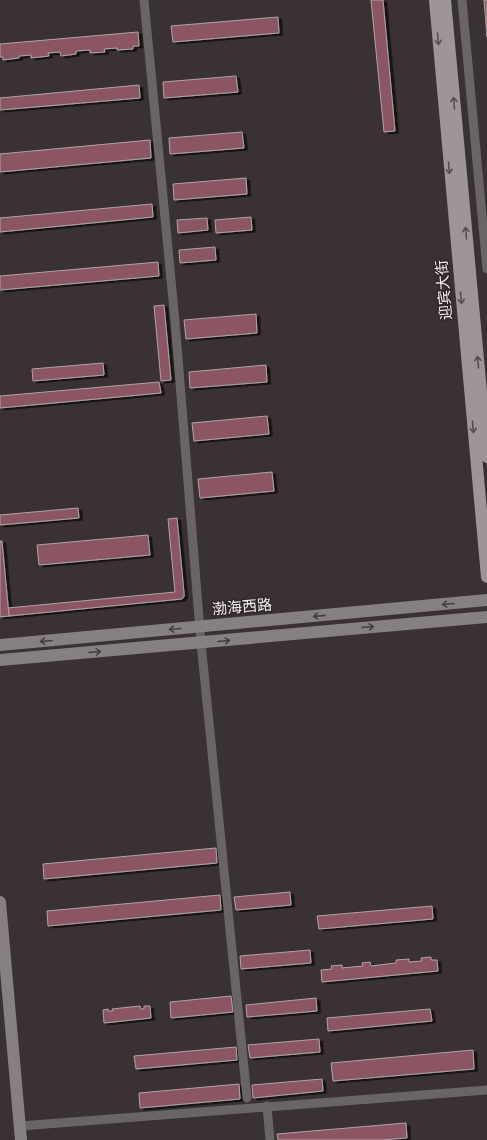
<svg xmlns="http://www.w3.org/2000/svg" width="487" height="1140" viewBox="0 0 487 1140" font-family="'Titillium Web','Noto Sans SC',sans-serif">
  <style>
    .building { fill: #8c5463; stroke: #aea5a7; filter: url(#shadow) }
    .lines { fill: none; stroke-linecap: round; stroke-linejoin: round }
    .street { stroke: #696566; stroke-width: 9 }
    .secondary { stroke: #868081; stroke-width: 12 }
    .primary { stroke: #9d9597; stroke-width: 12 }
    .oneway { stroke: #564e50 }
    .oneway2 { stroke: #453d3f }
    .labels { text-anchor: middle; stroke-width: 3; stroke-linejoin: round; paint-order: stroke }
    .street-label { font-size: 15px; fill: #f5f0f1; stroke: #2f2729 }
  </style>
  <defs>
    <filter id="shadow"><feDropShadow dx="3.5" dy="2" stdDeviation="0" flood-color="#0009"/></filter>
  </defs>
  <rect width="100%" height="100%" fill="#393133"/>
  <g class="building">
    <path d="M371 0H383L395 131 384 132Z"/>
    <path d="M484 0H487V37Z"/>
    <path d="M278 17 279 33 173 42 171 26Z"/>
    <path d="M138 32 139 46H133V49L117 50V48L104 49 105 52 90 53V50L76 51V54L61 56 60 52 48 53 49 56 31 58V55L19 56V58L3 60V57H0V44Z"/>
    <path d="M236 76 238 92 164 98 163 82Z"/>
    <path d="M139 85 140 98 0 110V98Z"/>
    <path d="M242 132 244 148 170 154 169 138Z"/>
    <path d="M150 140 151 158 0 172V154Z"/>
    <path d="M246 178 247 194 174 200 173 184Z"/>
    <path d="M152 204 153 217 0 232V218Z"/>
    <path d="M251 217 252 230 216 233 215 220Z"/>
    <path d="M207 218 208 230 178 233 177 220Z"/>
    <path d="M215 247 216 260 180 263 179 250Z"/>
    <path d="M158 262 159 276 0 290V276Z"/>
    <path d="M164 305 171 380 161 381 154 306Z"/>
    <path d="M256 314 257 333 186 339 184 320Z"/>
    <path d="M103 363 104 375 33 381 32 369Z"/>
    <path d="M266 365 267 382 190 388 189 372Z"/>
    <path d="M159 382 161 393 0 408V396Z"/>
    <path d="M267 416 269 434 194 441 192 423Z"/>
    <path d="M272 472 274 491 200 498 198 479Z"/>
    <path d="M78 508 79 518 0 525V515Z"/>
    <path d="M177 518 184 593V597L182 599 9 616 8 608 175 592 168 519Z"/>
    <path d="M148 535 150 555 39 565 37 545Z"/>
    <path d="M0 541H2L9 616 0 617Z"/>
    <path d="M216 848 217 863 44 879 43 864Z"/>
    <path d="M290 892 291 905 236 910 234 897Z"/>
    <path d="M220 895 221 910 48 926 47 911Z"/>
    <path d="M432 906 433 919 319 929 317 916Z"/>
    <path d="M310 950 311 963 241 969 240 956Z"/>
    <path d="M431 957V960H437L438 971 322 982 321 970 332 969 331 966 342 965V968L363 966 362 963 370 962 371 966 396 963V960L409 959V962L422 961 421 958Z"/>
    <path d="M231 996 233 1012 171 1018 170 1002Z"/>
    <path d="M316 998 317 1011 247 1017 246 1005Z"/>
    <path d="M140 1006 141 1009H144V1006H150L151 1018 104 1023 103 1010 108 1009V1011H113L112 1009Z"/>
    <path d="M430 1009 432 1021 328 1031 327 1018Z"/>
    <path d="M319 1039 320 1052 250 1058 248 1045Z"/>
    <path d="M236 1047 237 1060 136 1069 134 1056Z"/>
    <path d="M473 1050 474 1069 333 1081 331 1063Z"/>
    <path d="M322 1079 323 1091 253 1098 252 1085Z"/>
    <path d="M239 1084 240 1099 140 1108 139 1093Z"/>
    <path d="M406 1123 407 1138 382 1140H278L277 1134Z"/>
  </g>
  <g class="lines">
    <g class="street">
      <path d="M144 0 175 321 201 643 247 1098"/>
      <path d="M462 0 487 269"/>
      <path d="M267 1106 270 1140"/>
      <path d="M20 1126 487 1090"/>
    </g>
    <g class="secondary">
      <path d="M0 645 487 600"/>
      <path d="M0 660 487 617"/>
      <path d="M0 902 21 1140"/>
    </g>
    <g class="primary">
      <path d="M435 0 487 577"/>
      <path d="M445 0 487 457"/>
    </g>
  </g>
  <defs><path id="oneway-shaft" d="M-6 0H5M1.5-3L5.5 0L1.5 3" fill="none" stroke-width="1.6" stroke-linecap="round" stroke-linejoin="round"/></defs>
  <g class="oneway">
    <use href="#oneway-shaft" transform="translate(438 39) rotate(85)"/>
    <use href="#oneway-shaft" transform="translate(454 103) rotate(-95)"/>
    <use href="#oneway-shaft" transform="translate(449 168) rotate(85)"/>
    <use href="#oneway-shaft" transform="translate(466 233) rotate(-95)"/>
    <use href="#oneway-shaft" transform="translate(461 298) rotate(85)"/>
    <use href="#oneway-shaft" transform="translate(478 362) rotate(-95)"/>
    <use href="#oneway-shaft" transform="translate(473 427) rotate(85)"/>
  </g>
  <g class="oneway2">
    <use href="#oneway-shaft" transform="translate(448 604) rotate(175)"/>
    <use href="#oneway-shaft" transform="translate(319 616) rotate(174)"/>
    <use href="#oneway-shaft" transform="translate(368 627) rotate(-5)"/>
    <use href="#oneway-shaft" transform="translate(175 629) rotate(175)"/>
    <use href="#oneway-shaft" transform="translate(46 641) rotate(175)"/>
    <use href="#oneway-shaft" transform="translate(224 641) rotate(-5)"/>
    <use href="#oneway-shaft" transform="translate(95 652) rotate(-5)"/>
  </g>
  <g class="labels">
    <g class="street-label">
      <text transform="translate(444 290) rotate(-95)" y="5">迎宾大街</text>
      <text transform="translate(242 607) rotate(-5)" y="5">渤海西路</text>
    </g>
  </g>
</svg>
